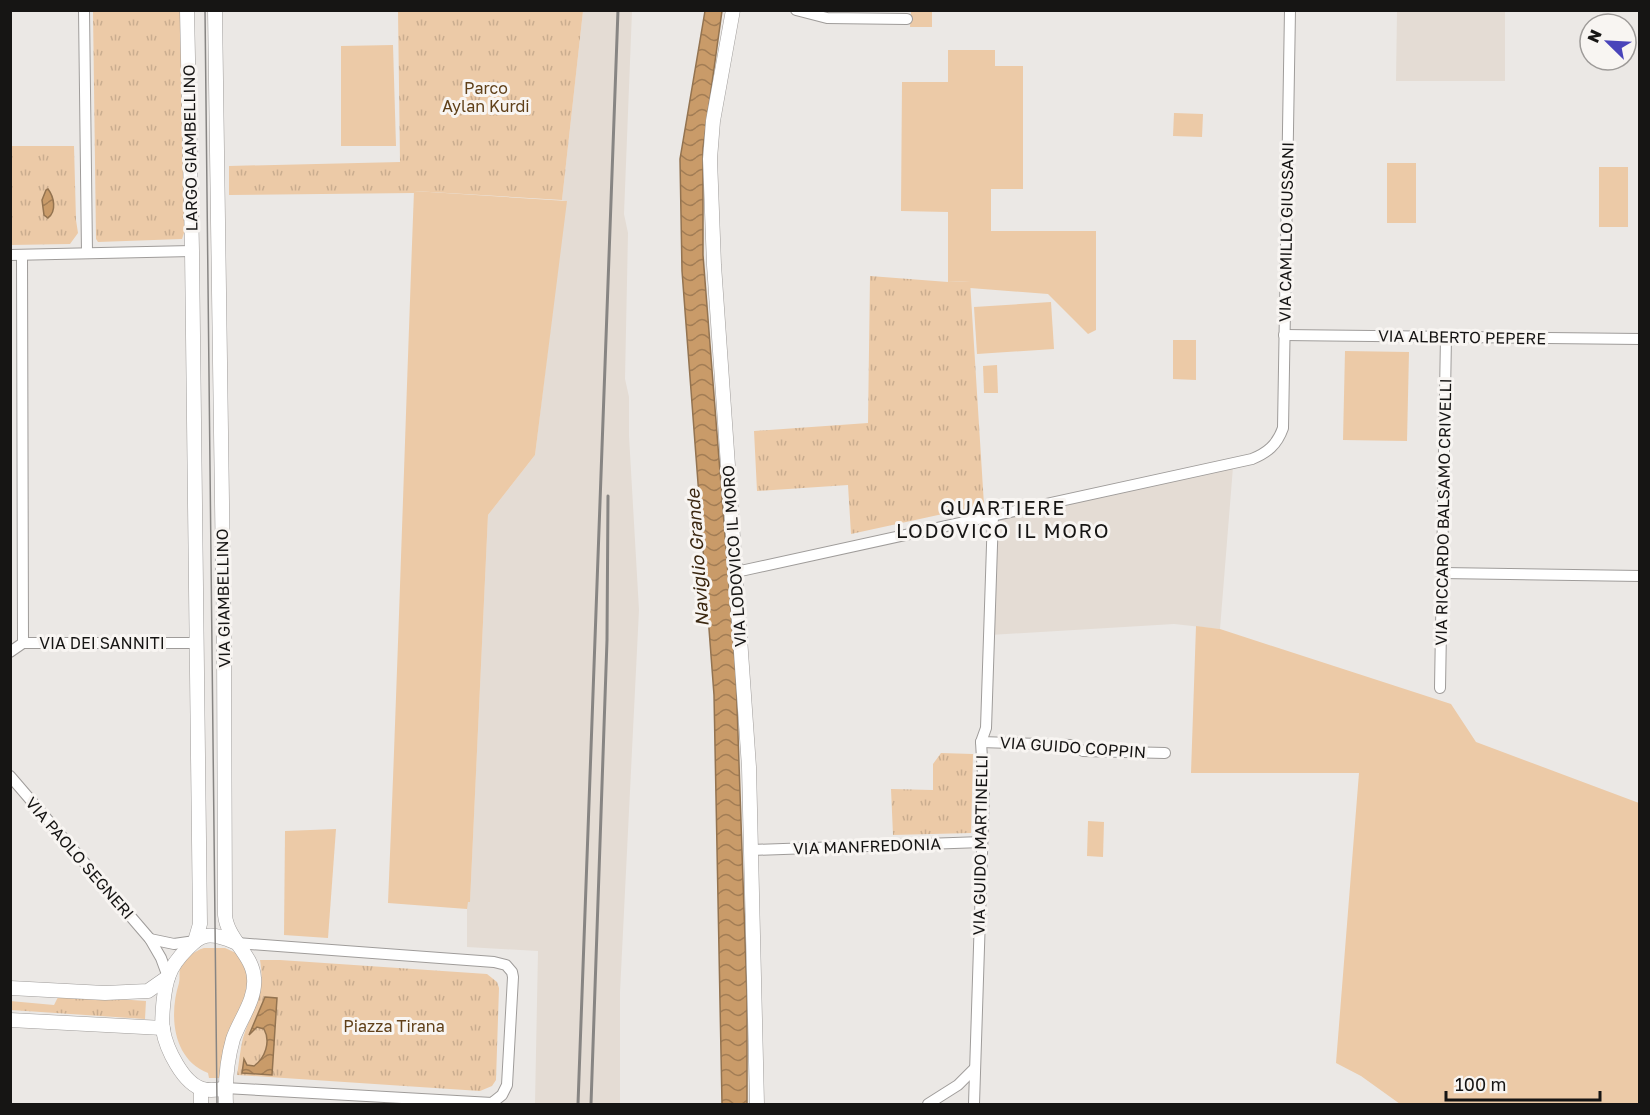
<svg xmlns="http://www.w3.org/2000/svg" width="1650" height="1115" viewBox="0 0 1650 1115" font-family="'Golos Text',sans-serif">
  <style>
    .built { fill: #e4dcd4 }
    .green { fill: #eccaa7 }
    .park { fill: url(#park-tufts) }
    .water { fill: url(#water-waves); stroke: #937350; stroke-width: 1.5 }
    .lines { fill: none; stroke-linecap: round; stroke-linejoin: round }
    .minor-casing { stroke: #9f9c9a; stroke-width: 12 }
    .tertiary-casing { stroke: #9f9c9a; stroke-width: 15 }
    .minor { stroke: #fff; stroke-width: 10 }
    .tertiary { stroke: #fff; stroke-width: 14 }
    .tram { stroke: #878583; stroke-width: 1.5 }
    .rail { stroke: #878583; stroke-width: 3 }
    .labels { text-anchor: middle; stroke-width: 6; stroke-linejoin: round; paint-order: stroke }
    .park-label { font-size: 16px; fill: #604019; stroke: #f8f5f2 }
    .street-label { font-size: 16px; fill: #161514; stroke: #f8f5f2 }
    .water-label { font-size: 18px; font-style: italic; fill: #3b2710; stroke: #f8f5f2 }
    .quarter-label { font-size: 20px; letter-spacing: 1.5px; fill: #161514; stroke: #f8f5f2 }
  </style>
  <defs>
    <pattern id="park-tufts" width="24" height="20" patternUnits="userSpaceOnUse" patternTransform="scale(1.5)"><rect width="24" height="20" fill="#eccaa7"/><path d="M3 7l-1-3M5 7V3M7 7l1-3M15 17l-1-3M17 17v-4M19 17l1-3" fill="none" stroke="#caad8f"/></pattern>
    <pattern id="water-waves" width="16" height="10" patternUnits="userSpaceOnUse" patternTransform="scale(1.5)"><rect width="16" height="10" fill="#c99b69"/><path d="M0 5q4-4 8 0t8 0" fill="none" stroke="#a27d55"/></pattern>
  </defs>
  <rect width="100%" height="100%" fill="#ebe8e5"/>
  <g class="built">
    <path d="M583 11H632L624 214 628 233 625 379 629 397V436L639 610 620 992V1104H535L538 951 467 947V902L470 901 488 515 535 455 566 201 562 200Z"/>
    <path d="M1397 11H1505V81H1396Z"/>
    <path d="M1233 467 1220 629 1174 624 990 635 994 519Z"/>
  </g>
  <g class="green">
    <path d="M911 11H932V27H910Z"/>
    <path d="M393 45 396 146H341V46Z"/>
    <path d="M948 50H995V66H1023V189H991V231H1096V330L1088 334 1048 294 970 288V281L948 282V212L901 211 902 82H948Z"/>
    <path d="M1174 113 1203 114 1202 137 1173 136Z"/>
    <rect x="1387" y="163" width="29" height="60"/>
    <rect x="1599" y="167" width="29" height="60"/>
    <path d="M414 191 567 201 535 455 488 515 470 902H468L467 909 388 903C398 666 405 428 414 191Z"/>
    <path d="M1051 302 1054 349 977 354 974 307Z"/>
    <path d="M1173 340H1196V380L1173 379Z"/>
    <path d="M1345 351 1409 352 1407 441 1343 440Z"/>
    <path d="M997 365 998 393H984L983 366Z"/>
    <path d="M1196 626 1220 629 1451 704 1476 742 1639 803V1104H1400L1361 1076 1336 1063 1359 773H1191Z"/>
    <path d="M1088 821 1104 822 1103 857 1087 856Z"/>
    <path d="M336 829 328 938 284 935 285 831Z"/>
    <path d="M204 948H225L236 953 242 959 249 979 246 995 231 1027 221 1076 219 1078H209L208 1073C172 1059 169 1014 179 983 180 978 179 973 180 969 184 959 194 951 204 948Z"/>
  </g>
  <g class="park">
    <path d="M93 11H182L185 230 182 239 98 242 96 239Z"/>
    <path d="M398 11H583L562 200 414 191V193L229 195V166L400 162Z"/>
    <path d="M10 146H74L76 220 78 233 70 244 11 245Z"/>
    <path d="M870 276 948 282 970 281 984 505 851 534 848 485 757 491 754 431 868 423Z"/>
    <path d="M941 753 973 754 971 833 893 835 891 789 933 790V764Z"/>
    <path d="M260 960H280L487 974 497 982 499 988 496 1080 492 1086 480 1091 237 1075C239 1063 240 1050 243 1038 253 1006 266 997 260 960Z"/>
    <path d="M59 995 146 1001 145 1019 11 1010 10 1001 54 1005Z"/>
  </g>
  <g class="water">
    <path d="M705 11H722L703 148V255L736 676 747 997V1104H722L714 695 682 271 680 159Z"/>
    <path d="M48 189C54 197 57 211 48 218L44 215 42 200 46 190Z"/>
    <path d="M265 997 277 998 272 1075 242 1073 244 1059 247 1065 254 1066C265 1058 271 1042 264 1029L257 1027 249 1035Z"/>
  </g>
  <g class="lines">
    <defs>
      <g id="minor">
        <path d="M84 10 87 253"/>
        <path d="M796 10 827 18 907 19"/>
        <path d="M10 255 192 251"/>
        <path d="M22 255 23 643"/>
        <path d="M1284 335 1640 339"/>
        <path d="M736 572 1252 459C1267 453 1277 445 1283 428L1290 10"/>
        <path d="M1442 573 1640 576"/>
        <path d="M10 652 23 643H197"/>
        <path d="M1440 688 1446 336"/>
        <path d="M981 742 1071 745 1083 751 1165 753"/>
        <path d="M10 776 150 939 161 958 168 977"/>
        <path d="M752 850 982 842"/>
        <path d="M150 939 174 944 195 941"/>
        <path d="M225 1088 492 1103 502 1095 507 1085 513 977 512 972 506 965 494 962 237 943"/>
        <path d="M928 1104 958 1085 975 1068"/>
        <path d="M974 1104 984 791 981 742 986 728 993 515"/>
      </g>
      <g id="tertiary">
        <path d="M187 10 192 251 200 924 195 941"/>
        <path d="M215 10 224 643 225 915C227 939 253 955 254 978 256 1000 240 1019 233 1039 227 1060 225 1083 226 1104"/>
        <path d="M733 10 713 121 710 159 714 265 749 767 757 1104"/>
        <path d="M10 988 105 993 148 991 168 977"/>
        <path d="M10 1020 163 1028"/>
        <path d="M225 1088C218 1090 210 1091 203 1089 183 1084 166 1048 163 1030 161 1018 164 987 169 975 172 966 180 956 187 949 192 944 198 937 206 936 216 934 227 939 237 943"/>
        <path d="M201 1089V1104"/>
      </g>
    </defs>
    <use href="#minor" class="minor-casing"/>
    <use href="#tertiary" class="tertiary-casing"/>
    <use href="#minor" class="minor"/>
    <use href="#tertiary" class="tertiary"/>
    <path class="tram" d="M205 10 217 1104"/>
    <g class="rail">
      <path d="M578 1104 618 10"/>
      <path d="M591 1104 607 640 608 496"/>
    </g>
  </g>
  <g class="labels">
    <g class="park-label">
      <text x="486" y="94">Parco<tspan x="486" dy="18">Aylan Kurdi</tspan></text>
      <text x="394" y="1032">Piazza Tirana</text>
    </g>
    <g class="street-label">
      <text transform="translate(190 148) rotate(-91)" y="6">LARGO GIAMBELLINO</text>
      <text transform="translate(1286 232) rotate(-89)" y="6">VIA CAMILLO GIUSSANI</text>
      <text transform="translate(1462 337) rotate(1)" y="6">VIA ALBERTO PEPERE</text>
      <text transform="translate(1443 512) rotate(-89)" y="6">VIA RICCARDO BALSAMO CRIVELLI</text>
      <text transform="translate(734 556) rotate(-94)" y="6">VIA LODOVICO IL MORO</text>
      <text transform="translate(223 598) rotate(-91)" y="6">VIA GIAMBELLINO</text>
      <text x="102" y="649">VIA DEI SANNITI</text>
      <text transform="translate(1073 747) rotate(4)" y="6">VIA GUIDO COPPIN</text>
      <text transform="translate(980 845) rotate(-89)" y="6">VIA GUIDO MARTINELLI</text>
      <text transform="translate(867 846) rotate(-2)" y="6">VIA MANFREDONIA</text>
      <text transform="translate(80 858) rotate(49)" y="6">VIA PAOLO SEGNERI</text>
    </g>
    <g class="water-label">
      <text transform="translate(698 558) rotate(-94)" y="6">Naviglio Grande</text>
    </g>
    <g class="quarter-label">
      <text x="1003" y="515">QUARTIERE<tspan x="1003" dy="23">LODOVICO IL MORO</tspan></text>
    </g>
  </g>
  <rect width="1650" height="1115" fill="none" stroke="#161514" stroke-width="24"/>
  <g transform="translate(1608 42) rotate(294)"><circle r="28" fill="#f8f5f2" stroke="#9e9b99" stroke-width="1.5"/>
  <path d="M0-4.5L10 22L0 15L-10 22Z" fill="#4944ba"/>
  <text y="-9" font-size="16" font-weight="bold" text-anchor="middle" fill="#161514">N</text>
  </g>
  <path d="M1446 1091v9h154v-9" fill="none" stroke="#161514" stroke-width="3"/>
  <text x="1455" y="1091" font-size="18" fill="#161514" stroke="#f8f5f2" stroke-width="4.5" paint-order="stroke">100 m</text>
</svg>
